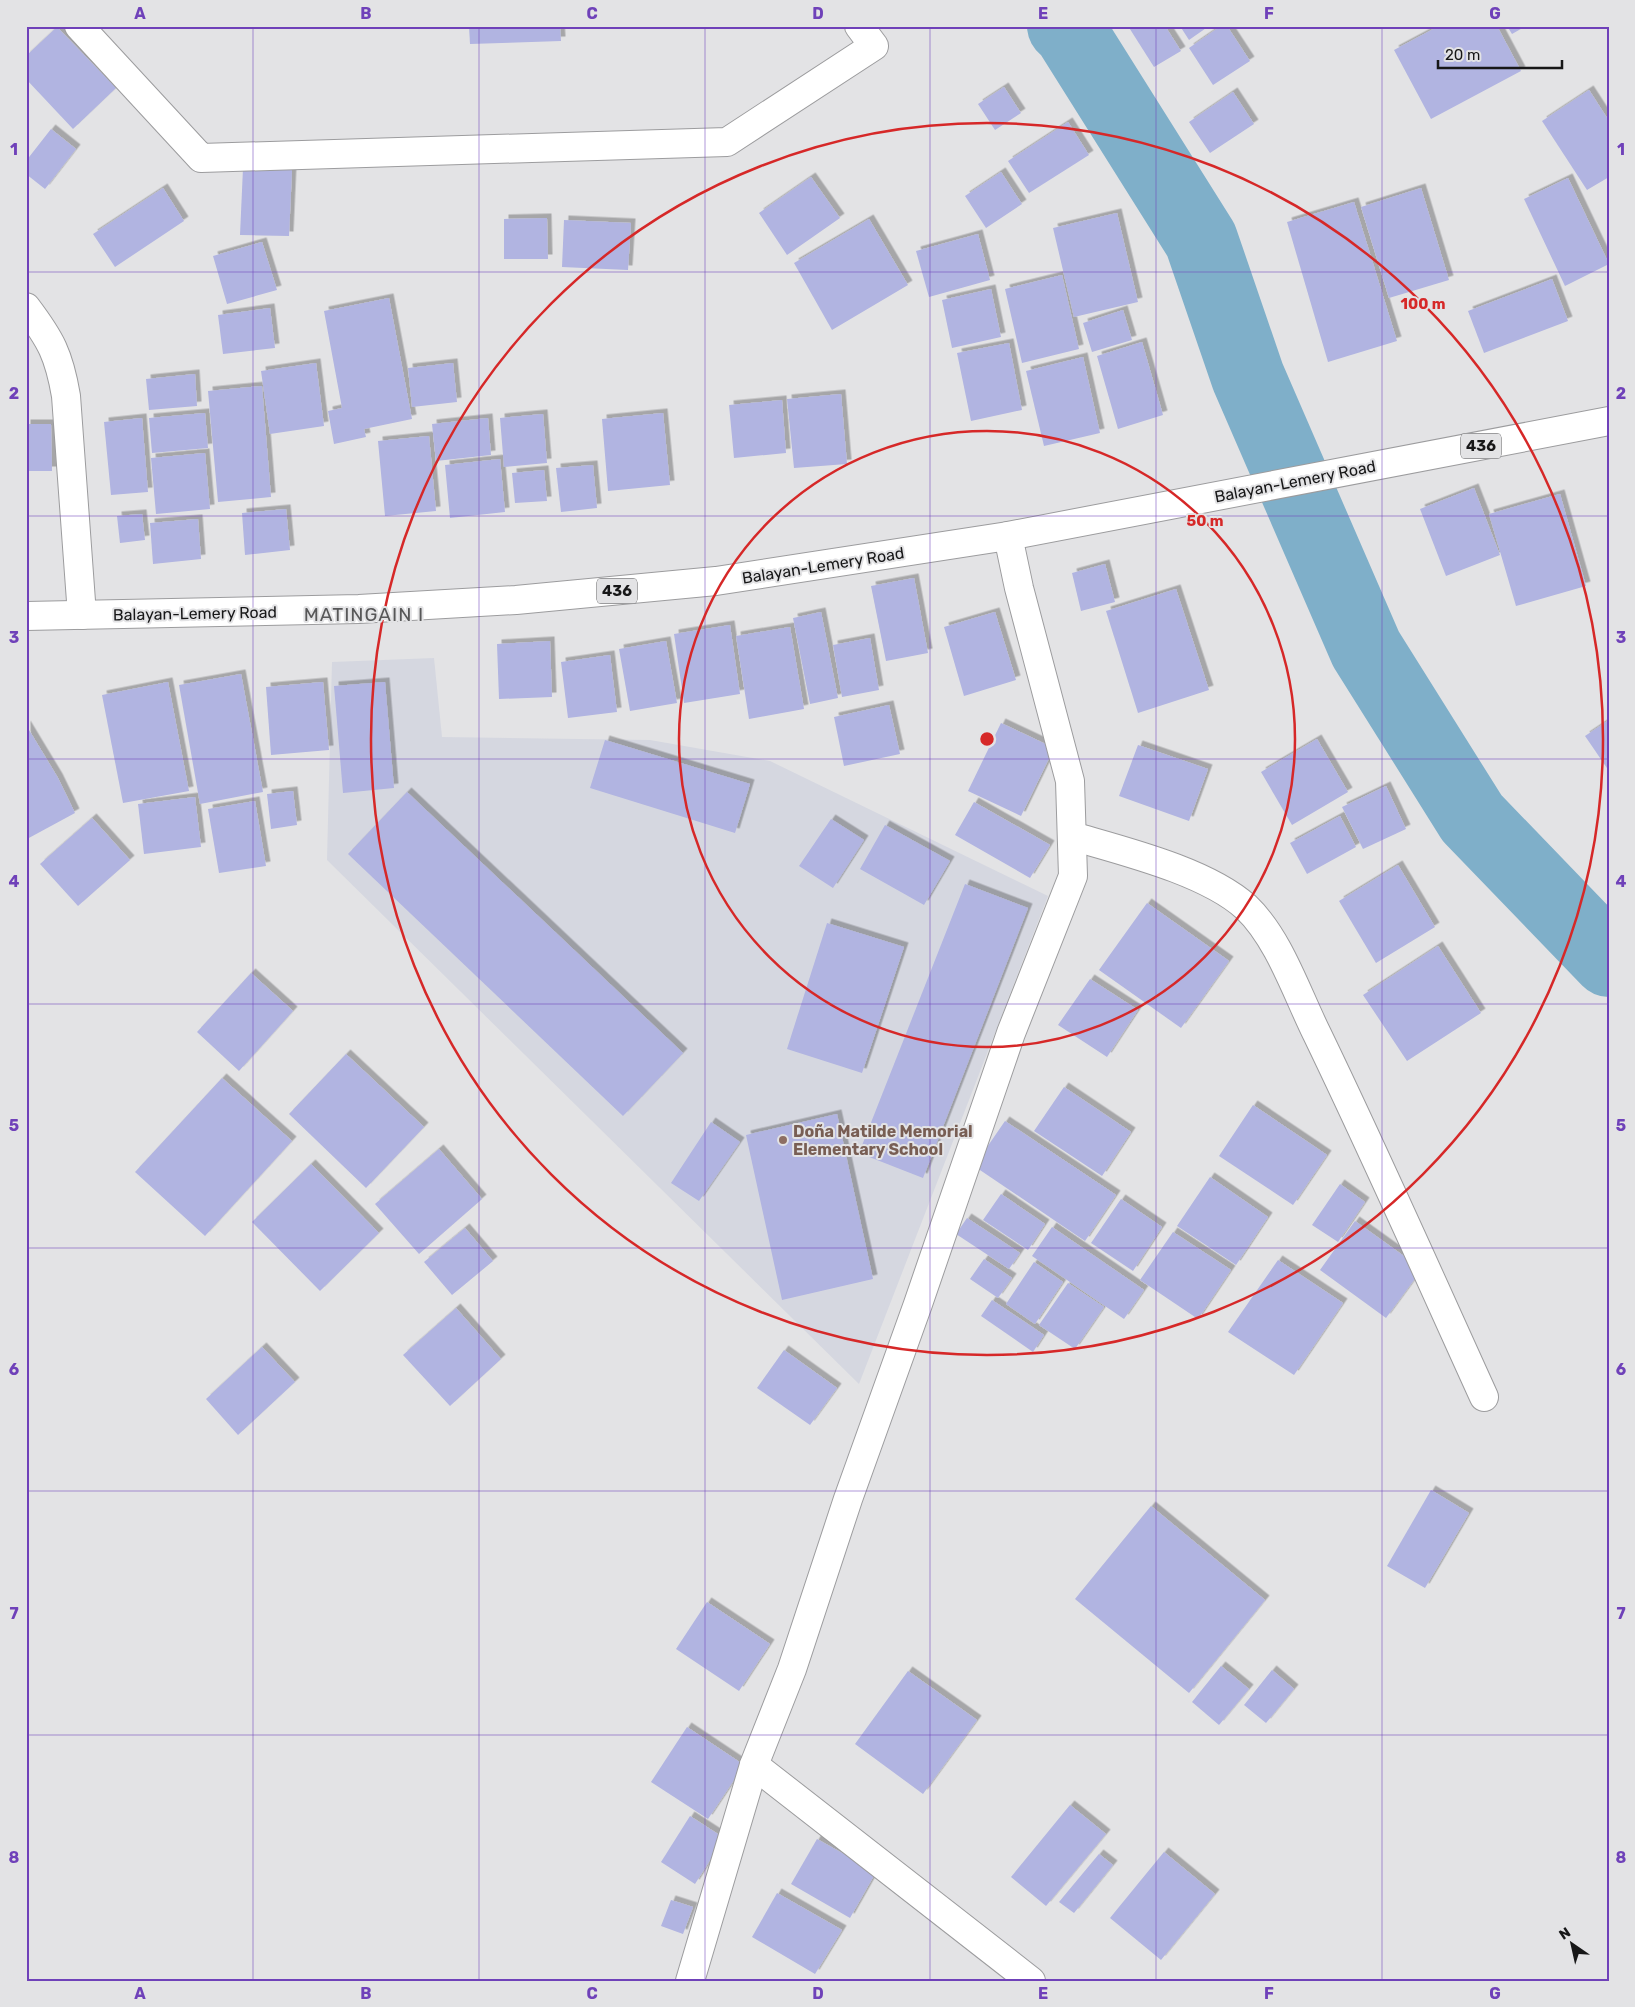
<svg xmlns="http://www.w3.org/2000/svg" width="1635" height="2007" viewBox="0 0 1635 2007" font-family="Rubik,sans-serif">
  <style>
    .built { fill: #d5d7e0 }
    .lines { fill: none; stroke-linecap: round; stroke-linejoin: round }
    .river { stroke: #7fafc9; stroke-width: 74 }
    .building { fill: #b1b4e1; filter: url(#shadow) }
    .street-casing { stroke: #9c9c9e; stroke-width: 30 }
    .primary-casing { stroke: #9c9c9e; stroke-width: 30 }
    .street { stroke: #fff; stroke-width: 28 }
    .primary { stroke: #fff; stroke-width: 28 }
    .grid { fill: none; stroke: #6f41b9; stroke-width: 1; stroke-opacity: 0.55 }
    .ring { fill: none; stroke: #d62828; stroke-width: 2.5 }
    .education-dot { fill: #8d6e63; stroke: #e3e3e5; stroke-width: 2 }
    .labels { text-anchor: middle; stroke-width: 4; stroke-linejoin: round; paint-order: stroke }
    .shield { fill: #e3e3e5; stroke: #545456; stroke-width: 1 }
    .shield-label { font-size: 15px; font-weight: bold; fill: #171718 }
    .street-label { font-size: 16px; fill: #171718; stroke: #e3e3e5 }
    .education-label { font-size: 16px; font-weight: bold; fill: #785e54; stroke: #e3e3e5; text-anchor: start }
    .quarter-label { font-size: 19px; letter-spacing: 1px; fill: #575758; stroke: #e3e3e5 }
    .centre { fill: #d62828; stroke: #e3e3e5; stroke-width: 2.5 }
    .ring-label { font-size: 15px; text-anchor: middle; font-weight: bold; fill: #d62828; stroke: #e3e3e5; stroke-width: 4; stroke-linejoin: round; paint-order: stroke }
    .neatline { fill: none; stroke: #6f41b9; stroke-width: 2 }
    .grid-label { font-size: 16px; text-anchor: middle; font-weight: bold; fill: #6f41b9 }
  </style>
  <defs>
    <filter id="shadow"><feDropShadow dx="4.5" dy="-4.5" stdDeviation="0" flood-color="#0004"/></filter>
  </defs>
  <rect width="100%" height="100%" fill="#e3e3e5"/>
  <path class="built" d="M434 658 442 737 650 740 770 761 1048 896 859 1384 327 860 332 662Z"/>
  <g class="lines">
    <path class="river" d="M1064 26 1069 30 1201 240 1248 377 1366 649 1472 818 1609 960"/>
  </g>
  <g class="building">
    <path d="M469 26H560L561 41 470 44Z"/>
    <path d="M1128 26H1165L1181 51 1154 67Z"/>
    <path d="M1180 26H1209L1189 40Z"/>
    <path d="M1221 26H1227L1250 61 1213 85 1189 48Z"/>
    <path d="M1439 26H1497L1521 71 1431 119 1394 50Z"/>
    <path d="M1507 26H1526L1512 34Z"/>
    <path d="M57 27 116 88 73 129 26 79V56Z"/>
    <path d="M1004 87 1021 113 995 130 978 104Z"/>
    <path d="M1589 90 1609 121V177L1587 190 1542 121Z"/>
    <path d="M1233 92 1254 124 1210 153 1189 122Z"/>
    <path d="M1068 122 1089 155 1029 193 1008 161Z"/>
    <path d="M51 129 76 149 45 189 26 174V161Z"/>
    <path d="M243 168 292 170 289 236 240 235Z"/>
    <path d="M1001 172 1022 204 986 228 965 196Z"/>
    <path d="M811 177 840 218 787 255 759 213Z"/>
    <path d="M1568 178 1609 264 1565 286 1524 199Z"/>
    <path d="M163 188 184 221 115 267 93 234Z"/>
    <path d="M1421 188 1449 280 1389 298 1361 207Z"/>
    <path d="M1354 202 1397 341 1328 362 1287 222Z"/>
    <path d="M1117 213 1138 302 1074 317 1053 228Z"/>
    <path d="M547 218 548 259H504V219Z"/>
    <path d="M869 219 908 285 832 330 794 263Z"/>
    <path d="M564 220 631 223 628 270 562 267Z"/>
    <path d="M978 234 990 280 929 297 916 251Z"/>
    <path d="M262 242 277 290 227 304 213 256Z"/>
    <path d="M1062 275 1079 349 1022 363 1005 289Z"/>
    <path d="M1552 279 1568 321 1484 353 1468 311Z"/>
    <path d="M991 289 1001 337 952 348 942 300Z"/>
    <path d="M389 298 412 419 364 429 366 437 334 444 328 411 342 408 324 311Z"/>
    <path d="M270 308 275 348 223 354 218 315Z"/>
    <path d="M1123 310 1132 340 1092 352 1083 323Z"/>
    <path d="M1142 342 1163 415 1118 429 1097 356Z"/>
    <path d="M1009 343 1022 410 971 421 957 353Z"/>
    <path d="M1083 357 1100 433 1044 446 1026 371Z"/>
    <path d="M316 363 324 426 270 434 261 371Z"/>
    <path d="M453 363 457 402 412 407 408 368Z"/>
    <path d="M195 374 197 406 149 410 146 379Z"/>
    <path d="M262 386 271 497 218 502 208 391Z"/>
    <path d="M841 394 847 464 794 468 787 399Z"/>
    <path d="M782 400 786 453 734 458 729 405Z"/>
    <path d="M205 413 208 448 152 453 149 418Z"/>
    <path d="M663 413 670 485 608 491 602 419Z"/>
    <path d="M543 414 547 463 504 467 500 418Z"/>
    <path d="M142 418 148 492 111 495 104 422Z"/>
    <path d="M488 418 491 455 436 461 432 424Z"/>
    <path d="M26 424H51L52 471H26Z"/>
    <path d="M429 436 436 511 385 516 378 441Z"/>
    <path d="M205 453 210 509 156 514 151 458Z"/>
    <path d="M500 459 505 512 450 518 445 465Z"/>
    <path d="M593 465 597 508 561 512 556 468Z"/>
    <path d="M544 470 547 501 515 503 512 473Z"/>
    <path d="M1474 488 1500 555 1446 576 1420 509Z"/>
    <path d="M1560 494 1586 586 1516 606 1489 514Z"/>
    <path d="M286 509 290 550 245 555 242 513Z"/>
    <path d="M142 514 145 540 120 543 117 516Z"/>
    <path d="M198 519 201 559 153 564 150 523Z"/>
    <path d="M1105 564 1115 602 1081 611 1072 573Z"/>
    <path d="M914 578 928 653 886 661 871 586Z"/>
    <path d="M1176 589 1209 690 1138 713 1106 611Z"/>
    <path d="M821 612 838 698 810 704 793 618Z"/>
    <path d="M995 612 1016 680 964 696 944 627Z"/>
    <path d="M730 625 740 694 684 703 674 634Z"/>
    <path d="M790 627 804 709 749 719 736 636Z"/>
    <path d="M870 638 879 690 842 697 833 645Z"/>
    <path d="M550 641 552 697 499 699 497 644Z"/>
    <path d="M666 641 677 703 630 711 619 649Z"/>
    <path d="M610 655 617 712 568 718 561 662Z"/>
    <path d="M241 674 263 792 200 804 179 685Z"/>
    <path d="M168 682 189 791 123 803 102 695Z"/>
    <path d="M323 682 329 750 271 755 266 687Z"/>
    <path d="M385 682 394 788 343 793 334 686Z"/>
    <path d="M889 705 900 754 844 766 834 717Z"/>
    <path d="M1609 720V771L1585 736Z"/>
    <path d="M1001 723 1054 748 1021 816 968 791Z"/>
    <path d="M26 725 58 778 75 813 27 839Z"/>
    <path d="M1317 739 1348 792 1292 825 1261 772Z"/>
    <path d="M605 740 750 784 735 833 590 788Z"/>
    <path d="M1138 745 1208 769 1189 821 1119 796Z"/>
    <path d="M1386 786 1406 829 1363 849 1342 807Z"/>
    <path d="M293 791 297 825 271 829 267 794Z"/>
    <path d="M407 792 683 1053 623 1116 348 854Z"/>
    <path d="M195 797 201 847 144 854 138 804Z"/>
    <path d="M255 801 266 866 219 873 208 809Z"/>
    <path d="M974 802 1050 845 1030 878 955 835Z"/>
    <path d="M1340 816 1356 847 1307 874 1290 843Z"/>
    <path d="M92 818 130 860 78 906 40 864Z"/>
    <path d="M831 819 864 840 833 888 799 866Z"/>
    <path d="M885 825 950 861 924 905 860 869Z"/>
    <path d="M1398 865 1435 927 1376 963 1339 901Z"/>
    <path d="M965 884 1028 908 923 1178 859 1153Z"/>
    <path d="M1147 903 1229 961 1181 1028 1099 970Z"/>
    <path d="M827 923 904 947 862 1073 787 1049Z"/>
    <path d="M1438 946 1481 1013 1407 1061 1363 995Z"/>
    <path d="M251 973 293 1011 239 1071 197 1032Z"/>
    <path d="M1090 979 1138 1010 1107 1057 1058 1025Z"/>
    <path d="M346 1054 424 1127 366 1188 289 1114Z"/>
    <path d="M222 1078 292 1141 205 1236 135 1172Z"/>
    <path d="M1064 1087 1131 1132 1102 1176 1034 1131Z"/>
    <path d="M1253 1105 1327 1155 1293 1205 1219 1156Z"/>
    <path d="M837 1114 873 1279 782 1300 746 1135Z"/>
    <path d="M1005 1121 1116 1195 1085 1241 974 1166Z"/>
    <path d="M711 1122 740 1142 699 1201 671 1183Z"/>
    <path d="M439 1149 482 1199 419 1254 375 1204Z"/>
    <path d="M311 1164 379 1233 320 1291 252 1222Z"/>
    <path d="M1210 1177 1268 1217 1236 1265 1177 1226Z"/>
    <path d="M1340 1184 1365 1202 1338 1242 1312 1225Z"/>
    <path d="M1001 1194 1045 1224 1028 1250 983 1220Z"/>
    <path d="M1121 1199 1162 1227 1133 1271 1091 1243Z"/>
    <path d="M967 1218 1020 1253 1009 1269 956 1234Z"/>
    <path d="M1355 1221 1422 1269 1386 1318 1320 1270Z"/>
    <path d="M1052 1227 1144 1290 1124 1319 1032 1256Z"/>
    <path d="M465 1228 493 1261 452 1295 424 1262Z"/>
    <path d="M1173 1232 1231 1270 1198 1319 1140 1280Z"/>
    <path d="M984 1259 1012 1278 998 1298 970 1279Z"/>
    <path d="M1278 1260 1343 1303 1294 1375 1228 1332Z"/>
    <path d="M1034 1262 1063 1282 1035 1324 1006 1304Z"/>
    <path d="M1068 1283 1104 1307 1075 1349 1039 1325Z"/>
    <path d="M992 1300 1044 1335 1033 1352 981 1316Z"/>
    <path d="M456 1308 501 1359 450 1406 403 1355Z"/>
    <path d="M262 1347 295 1382 238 1435 206 1399Z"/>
    <path d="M784 1350 837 1388 810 1425 757 1388Z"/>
    <path d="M1431 1490 1469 1513 1425 1588 1387 1566Z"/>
    <path d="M1151 1506 1265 1600 1189 1693 1075 1599Z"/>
    <path d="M707 1602 770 1644 739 1691 676 1649Z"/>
    <path d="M1221 1666 1249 1689 1219 1725 1192 1702Z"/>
    <path d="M1272 1670 1294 1689 1266 1723 1244 1705Z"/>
    <path d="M908 1671 977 1720 923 1794 855 1744Z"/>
    <path d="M687 1727 744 1765 708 1819 651 1782Z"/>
    <path d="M1070 1805 1106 1834 1046 1906 1011 1877Z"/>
    <path d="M690 1816 724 1838 695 1884 661 1862Z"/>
    <path d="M817 1839 876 1872 850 1918 791 1884Z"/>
    <path d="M1164 1852 1215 1894 1161 1960 1110 1918Z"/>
    <path d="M1099 1854 1113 1865 1074 1913 1059 1902Z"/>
    <path d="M777 1893 842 1930 815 1974 752 1937Z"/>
    <path d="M671 1900 693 1907 683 1934 661 1926Z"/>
  </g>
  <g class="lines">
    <defs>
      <g id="street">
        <path d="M79 26 201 158 727 142 874 46 859 26"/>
        <path d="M26 307C51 340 59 355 66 396L82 615"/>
        <path d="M1072 836C1123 851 1206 871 1246 907 1279 938 1297 994 1317 1034 1375 1154 1429 1276 1484 1397"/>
        <path d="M754 1765 1031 1981"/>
        <path d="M690 1981 754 1765 792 1669 848 1499 918 1304 1011 1033 1073 876 1070 781 1019 588 1008 536"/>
      </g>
      <path id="primary" d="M26 616 359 609 516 600 716 581 1008 536 1609 421"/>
    </defs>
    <use href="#street" class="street-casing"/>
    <use href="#primary" class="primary-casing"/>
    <use href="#street" class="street"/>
    <use href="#primary" class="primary"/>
  </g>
  <path class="grid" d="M253 26V1981M479 26V1981M705 26V1981M930 26V1981M1156 26V1981M1382 26V1981M26 272H1609M26 516H1609M26 759H1609M26 1004H1609M26 1248H1609M26 1491H1609M26 1735H1609"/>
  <g class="ring">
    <circle cx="987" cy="739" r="308"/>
    <circle cx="987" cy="739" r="616"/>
  </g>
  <circle class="education-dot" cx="783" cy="1140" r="5"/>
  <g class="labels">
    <g class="shield">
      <rect x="1461" y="433.5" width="40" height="25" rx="4"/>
      <rect x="597" y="578.5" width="40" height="25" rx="4"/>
    </g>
    <g class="shield-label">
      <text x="1481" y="451">436</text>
      <text x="617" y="596">436</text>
    </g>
    <g class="street-label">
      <text transform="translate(1295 481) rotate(-11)" y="6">Balayan-Lemery Road</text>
      <text transform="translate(823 565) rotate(-9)" y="6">Balayan-Lemery Road</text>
      <text transform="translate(195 613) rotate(-1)" y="6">Balayan-Lemery Road</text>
    </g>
    <g class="education-label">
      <text x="793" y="1137">Doña Matilde Memorial<tspan x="793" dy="18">Elementary School</tspan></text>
    </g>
    <g class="quarter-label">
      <text x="364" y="621">MATINGAIN I</text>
    </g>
  </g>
  <circle cx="987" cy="739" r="8" class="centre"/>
  <g class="ring-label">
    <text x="1423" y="309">100 m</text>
    <text x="1205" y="526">50 m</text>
  </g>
  <rect width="1635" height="2007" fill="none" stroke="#e3e3e5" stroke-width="55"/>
  <g transform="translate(1572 1944) rotate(326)" stroke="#e3e3e5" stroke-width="4" paint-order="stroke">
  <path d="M0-4L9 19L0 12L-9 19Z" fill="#171718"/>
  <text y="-8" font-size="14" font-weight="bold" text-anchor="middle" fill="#171718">N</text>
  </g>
  <path d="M1438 60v8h124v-8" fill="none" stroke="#171718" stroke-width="2.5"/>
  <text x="1445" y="60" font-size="15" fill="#171718" stroke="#e3e3e5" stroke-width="4" paint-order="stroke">20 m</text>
  <rect x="28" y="28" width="1580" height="1952" class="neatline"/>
  <g class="grid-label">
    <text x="140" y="19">A</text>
    <text x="366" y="19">B</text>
    <text x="592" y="19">C</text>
    <text x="818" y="19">D</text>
    <text x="1043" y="19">E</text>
    <text x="1269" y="19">F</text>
    <text x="1495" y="19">G</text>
    <text x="14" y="155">1</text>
    <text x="1621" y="155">1</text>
    <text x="14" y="399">2</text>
    <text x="1621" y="399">2</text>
    <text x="14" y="643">3</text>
    <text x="1621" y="643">3</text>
    <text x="14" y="887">4</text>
    <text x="1621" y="887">4</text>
    <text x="14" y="1131">5</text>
    <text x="1621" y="1131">5</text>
    <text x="14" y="1375">6</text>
    <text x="1621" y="1375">6</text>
    <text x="14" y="1619">7</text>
    <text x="1621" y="1619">7</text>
    <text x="14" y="1863">8</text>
    <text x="1621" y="1863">8</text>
    <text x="140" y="1999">A</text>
    <text x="366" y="1999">B</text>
    <text x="592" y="1999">C</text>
    <text x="818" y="1999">D</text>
    <text x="1043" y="1999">E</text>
    <text x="1269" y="1999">F</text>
    <text x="1495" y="1999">G</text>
  </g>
</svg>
